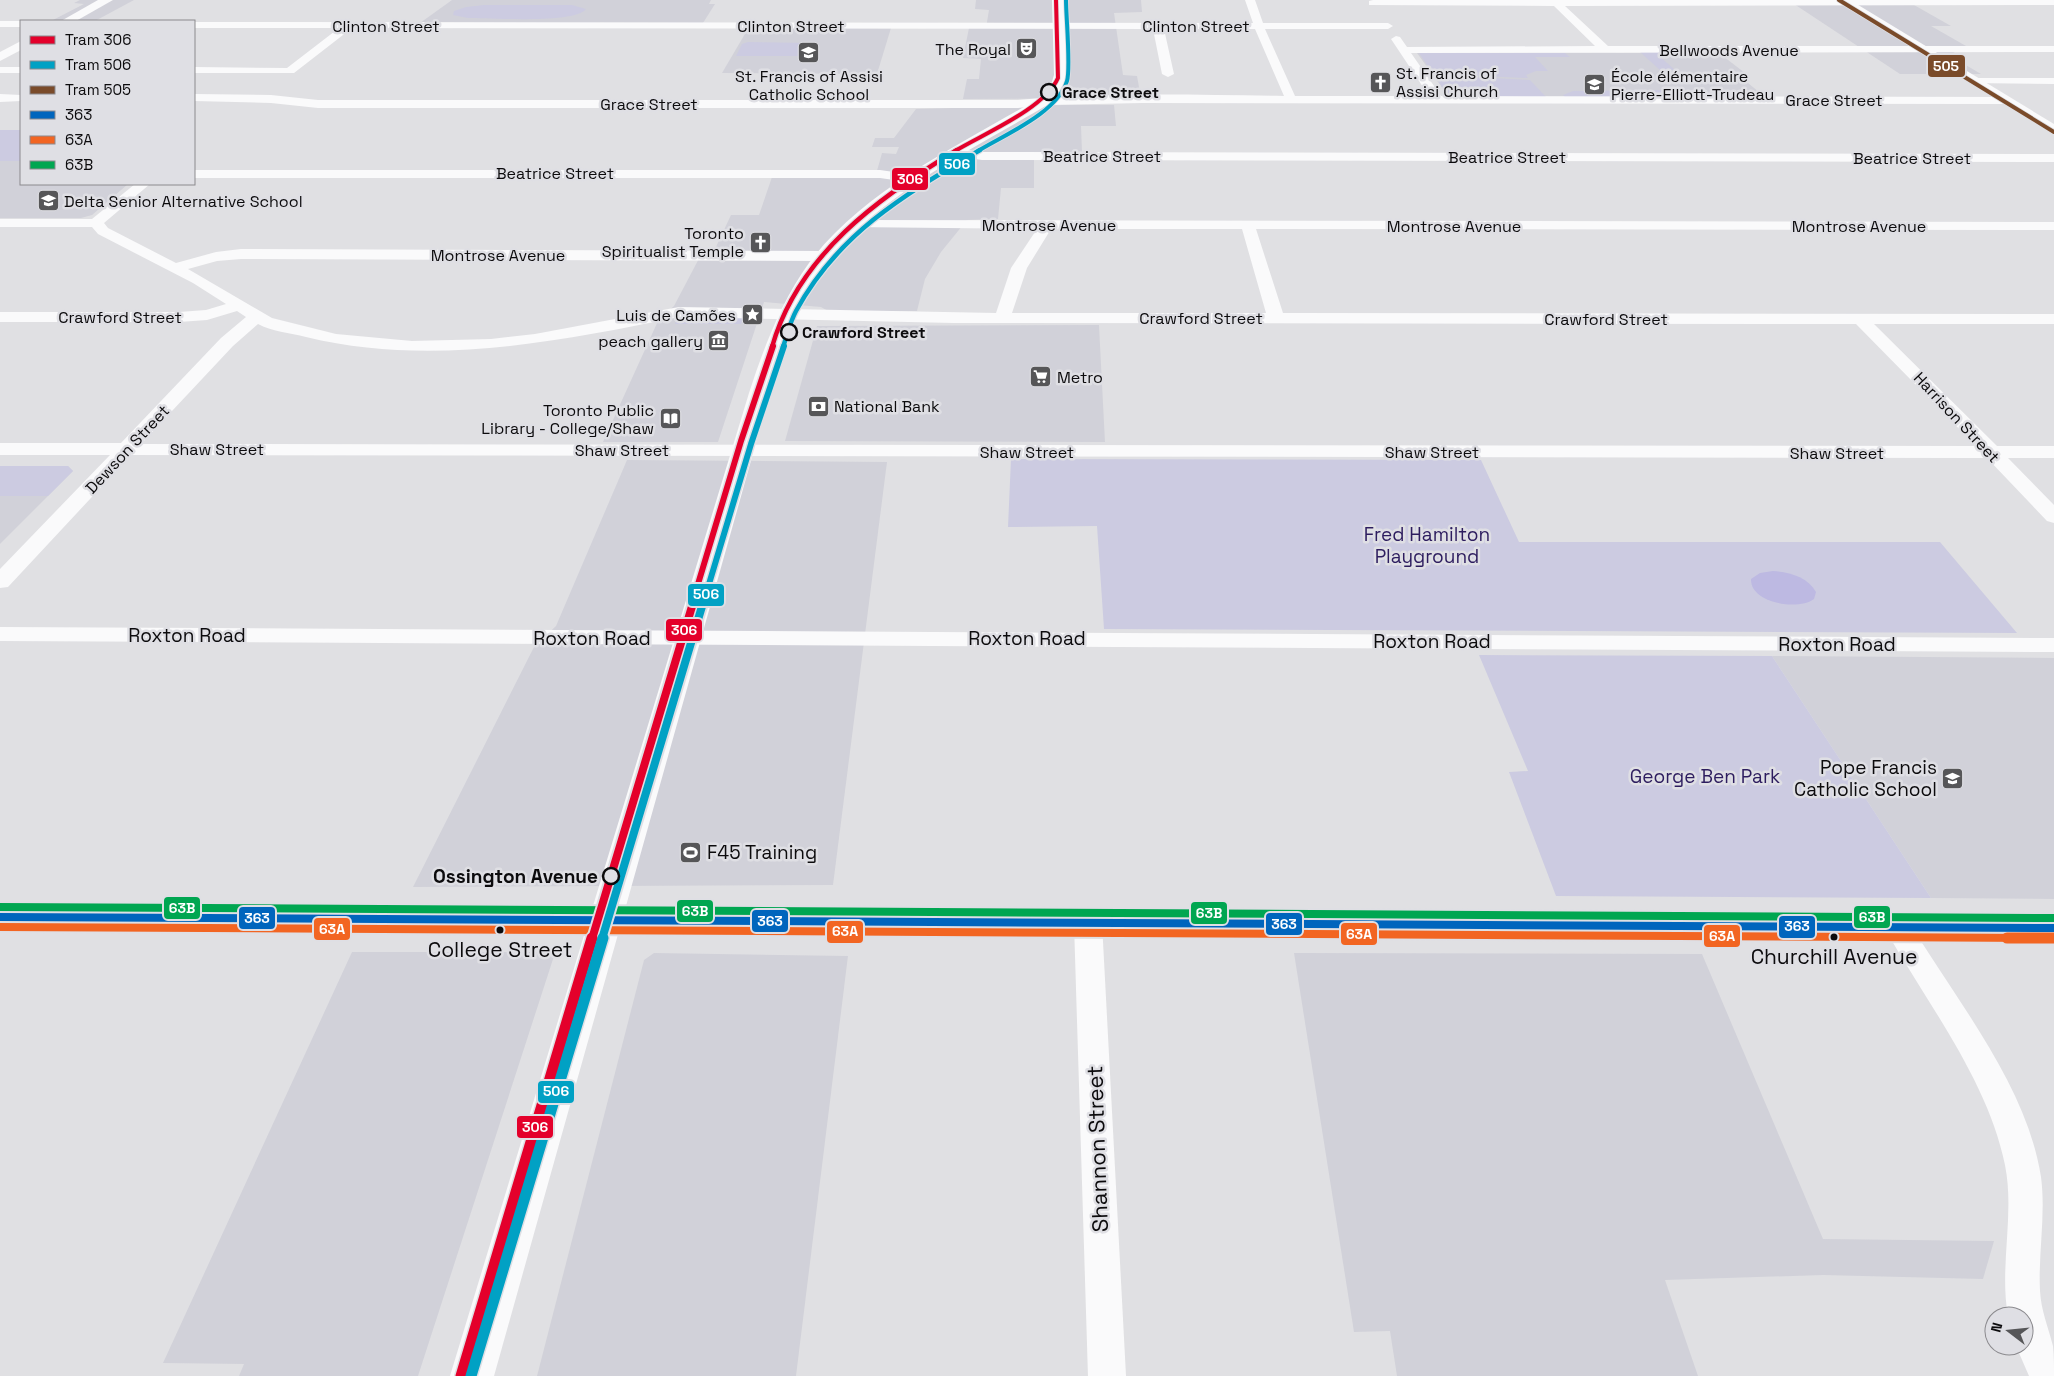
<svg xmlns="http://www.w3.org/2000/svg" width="2054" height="1376" viewBox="0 0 2054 1376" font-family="'Space Grotesk',sans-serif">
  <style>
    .built { fill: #d1d1d9 }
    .green { fill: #cccbe1 }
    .water { fill: #bdb9e2 }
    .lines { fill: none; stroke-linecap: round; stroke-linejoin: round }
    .minor { fill: #fafafb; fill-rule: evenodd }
    .tertiary { fill: #fafafb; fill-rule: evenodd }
    .secondary { fill: #fafafb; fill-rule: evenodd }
    .bus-1-casing { stroke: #dfdfe4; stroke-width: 12 }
    .bus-2-far1-casing { stroke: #dfdfe4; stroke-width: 12 }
    .bus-2-casing { stroke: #dfdfe4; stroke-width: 14 }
    .bus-3-casing { stroke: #dfdfe4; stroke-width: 12 }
    .bus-1 { stroke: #0065bd; stroke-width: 8 }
    .bus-2-far1 { stroke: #f26522; stroke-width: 8 }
    .bus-2 { stroke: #f26522; stroke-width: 11 }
    .bus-3 { stroke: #00a651; stroke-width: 8 }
    .tram-1-far4-casing { stroke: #dfdfe4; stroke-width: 5.5 }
    .tram-1-far3-casing { stroke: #dfdfe4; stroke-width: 7 }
    .tram-1-far2-casing { stroke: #dfdfe4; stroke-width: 9 }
    .tram-1-far1-casing { stroke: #dfdfe4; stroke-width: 12 }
    .tram-1-casing { stroke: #dfdfe4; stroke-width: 14 }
    .tram-2-far4-casing { stroke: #dfdfe4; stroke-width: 5.5 }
    .tram-2-far3-casing { stroke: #dfdfe4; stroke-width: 7 }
    .tram-2-far2-casing { stroke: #dfdfe4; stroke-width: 9 }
    .tram-2-far1-casing { stroke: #dfdfe4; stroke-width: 12 }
    .tram-2-casing { stroke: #dfdfe4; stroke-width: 14 }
    .tram-3-casing { stroke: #dfdfe4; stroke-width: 5.5 }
    .tram-1-far4 { stroke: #e4002b; stroke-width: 4 }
    .tram-1-far3 { stroke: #e4002b; stroke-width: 4.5 }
    .tram-1-far2 { stroke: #e4002b; stroke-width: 6 }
    .tram-1-far1 { stroke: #e4002b; stroke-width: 8 }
    .tram-1 { stroke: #e4002b; stroke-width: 11 }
    .tram-2-far4 { stroke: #01a1c4; stroke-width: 4 }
    .tram-2-far3 { stroke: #01a1c4; stroke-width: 4.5 }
    .tram-2-far2 { stroke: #01a1c4; stroke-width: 6 }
    .tram-2-far1 { stroke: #01a1c4; stroke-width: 8 }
    .tram-2 { stroke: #01a1c4; stroke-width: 11 }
    .tram-3 { stroke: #7a4b2a; stroke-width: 4 }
    .stop-dot { fill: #dfdfe4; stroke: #0c0b0d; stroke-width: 2.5 }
    .bus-dot { fill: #0c0b0d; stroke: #dfdfe4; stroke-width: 2 }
    .labels { text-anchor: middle; stroke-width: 5; stroke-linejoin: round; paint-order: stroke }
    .far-street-label { font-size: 16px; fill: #0c0b0d; stroke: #dfdfe4 }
    .far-poi-label { font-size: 16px; fill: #0c0b0d; stroke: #dfdfe4; text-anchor: end }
    .far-stop-label { font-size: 16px; font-weight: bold; fill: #0c0b0d; stroke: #dfdfe4; text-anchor: start }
    .park-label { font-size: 19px; fill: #2d1d5f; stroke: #dfdfe4 }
    .street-label { font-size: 19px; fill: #0c0b0d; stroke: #dfdfe4 }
    .poi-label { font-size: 19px; fill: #0c0b0d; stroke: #dfdfe4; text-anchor: end }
    .stop-label { font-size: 19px; font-weight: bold; fill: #0c0b0d; stroke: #dfdfe4; text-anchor: end }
    .near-bus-label { font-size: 21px; fill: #0c0b0d; stroke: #dfdfe4 }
    .near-street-label { font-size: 22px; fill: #0c0b0d; stroke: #dfdfe4 }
    .line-badge { stroke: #dfdfe4; stroke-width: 2 }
    .badge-label { font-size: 14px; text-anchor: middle; font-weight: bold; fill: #fff }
  </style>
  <rect width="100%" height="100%" fill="#e0e0e3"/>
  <g class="built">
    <path d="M80 0H134L95 21H51L84 4 74 3Z"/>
    <path d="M452 0H711L709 4H715L703 23H420Z"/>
    <path d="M976 0H1141L1142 12 1114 13 1123 75 1137 76 1141 98 963 99 967 79H979L981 59 963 58 969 28H986L989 10 975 9Z"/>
    <path d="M1788 0H1897L1914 5 1951 26H1931L1966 46 1944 47 1955 53 1947 54 1981 74H1900Z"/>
    <path d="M749 27 891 28 877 74 722 73Z"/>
    <path d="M1417 53H1719L1745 73 1737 74 1765 97 1448 96Z"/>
    <path d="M1064 105H1114L1116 126H1081L1082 152H1034V188H1001L998 219 967 220 941 252 925 279 917 311H828L821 307 764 302 718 442H603L658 321 674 306 704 249H715L731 215H759L772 177 875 178 882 153 896 154 899 147H872L875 138H894L916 109Z"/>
    <path d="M21 141V184H128L92 215 81 218H0V154Z"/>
    <path d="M1099 325 1105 442 785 441 817 326Z"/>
    <path d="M627 460 887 462 833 885 413 887 534 647 556 626Z"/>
    <path d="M0 466H68L73 471 0 544Z"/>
    <path d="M1772 656 2054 658V899L1931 898Z"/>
    <path d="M352 952H550L554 956 418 1376H239L244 1364 163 1363Z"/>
    <path d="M654 953 848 956 796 1376H537L644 960Z"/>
    <path d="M1294 953 1702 954 1823 1239 1994 1241 1983 1279 1823 1275 1665 1280 1698 1376H1397L1390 1331 1354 1332Z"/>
  </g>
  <g class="green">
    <path d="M484 5H572L586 9C576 24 488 18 468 18L453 15 454 11 466 7Z"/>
    <path d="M748 42 812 43 816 45 813 53 807 56H736L742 44Z"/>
    <path d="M1640 52H1675L1678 55H1658L1675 70H1660Z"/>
    <path d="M1419 53H1565L1570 57H1535L1548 71H1536L1526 75 1528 78 1433 74Z"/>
    <path d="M1434 75 1530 80 1546 97H1452L1448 96Z"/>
    <path d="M1667 90 1679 97H1565L1563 95 1573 91Z"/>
    <rect x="0" y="130" width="21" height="31"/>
    <path d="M677 318H743L741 324H675Z"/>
    <path d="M1011 459 1481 460 1519 542H1940L2017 633 1104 629 1097 526 1008 527Z"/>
    <path d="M0 466H68L73 471 48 496H0Z"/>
    <path d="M1479 655 1772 656 1931 898 1556 896 1509 772 1528 771Z"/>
  </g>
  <path class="water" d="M1773 571C1789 572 1808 577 1816 592L1814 599C1798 611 1750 603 1751 579L1760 573Z"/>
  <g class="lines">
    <g class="minor">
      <path d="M1245 0H1255L1263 23H1388L1393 26 1388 29H1265L1295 96H1429L1391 39 1396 36 1400 37 1407 47 1595 46 1554 6 1369 5V1L1373 0H2054V5L1565 6 1608 46H2054V52L1411 53 1441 96 2009 97 2011 100 2005 104 1142 103 1048 105 1018 108H318L271 103 194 101V94L271 95 318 100H1018C1106 92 1195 95 1284 96L1255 29H1164L1174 74 1168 77 1162 74 1153 29 352 28 294 73H194V67L287 68 339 28H194V22L1253 23Z"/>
      <path d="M0 21H22L21 27H0Z"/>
      <rect x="0" y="67" width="21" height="6"/>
      <path d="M1974 78H2054V84L1970 83V79Z"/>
      <path d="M0 94 21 95V101L0 102Z"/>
      <path d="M960 149 982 152 2054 154V162L982 160 955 156 954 153 955 150Z"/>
      <path d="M194 170H880L915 175 922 179 915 183 880 178H194Z"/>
      <path d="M135 184H150L104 223 108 228 176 263 216 252 241 249 824 251 832 256 824 261 241 259 217 261 188 269 272 318 336 334 412 341 491 339 535 334 679 307 996 313 1011 268 1037 229 850 227 848 224 850 221 855 220 2054 222V230L1256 229 1283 313 2054 314V324H1874L1997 446H2054V458H2008L2054 505V523L2047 521 1987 458 131 455 8 587 0 588V569L110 455H0V443H121L221 338 246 317 237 311 207 320 179 322H0V312H179L206 310 226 304 193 283 98 234 92 227H0V219H92ZM1051 229H1242L1266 313H1012L1027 268ZM679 317 954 323 1856 324 1976 446 141 444 233 346 258 324C271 331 290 333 306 337 430 367 556 342 679 317Z"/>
      <path d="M0 627 2054 638V652L0 641Z"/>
      <path d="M1088 912 1098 916 1102 923 1126 1376H1088L1074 923 1078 916Z"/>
      <path d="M1898 916 1908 920C1955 999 2027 1085 2041 1177 2046 1215 2038 1253 2040 1291 2041 1310 2048 1327 2053 1346 2054 1355 2054 1367 2054 1376H2029L2016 1346H2024V1316H2008C1999 1266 2015 1215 2005 1165 1988 1080 1926 1002 1884 927L1888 920Z"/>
    </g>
    <g class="tertiary">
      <path d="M98 0H113L76 21H61Z"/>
      <path d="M21 41V50L0 61V52Z"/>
      <path d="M0 905 2054 916V940L0 929Z"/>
    </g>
    <g class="secondary">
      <path d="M1052 0H1064L1068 75C1066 88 1058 96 1049 104 973 149 877 195 824 268 797 305 783 350 770 393L494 1376H450L749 393C764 347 781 302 809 263 864 189 962 144 1039 98L1050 88 1054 75Z"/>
      <path d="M1836 0H1850L2054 124V134Z"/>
    </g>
    <defs>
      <path id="bus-1" d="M0 917 2054 928"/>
      <path id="bus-2-far1" d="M0 927 2054 938"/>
      <path id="bus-2" d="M2007 938H2054"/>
      <path id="bus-3" d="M0 907 2054 918"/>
    </defs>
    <use href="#bus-1" class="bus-1-casing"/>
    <use href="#bus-2-far1" class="bus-2-far1-casing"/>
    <use href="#bus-2" class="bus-2-casing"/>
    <use href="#bus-3" class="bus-3-casing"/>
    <use href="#bus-1" class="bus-1"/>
    <use href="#bus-2-far1" class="bus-2-far1"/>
    <use href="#bus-2" class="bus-2"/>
    <use href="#bus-3" class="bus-3"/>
    <defs>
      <path id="tram-1-far4" d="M955 151C985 133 1044 109 1058 78L1056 0"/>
      <path id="tram-1-far3" d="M772 347C798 255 879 197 957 150"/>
      <path id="tram-1-far2" d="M692 604 741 441 773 346"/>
      <path id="tram-1-far1" d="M592 939 693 603"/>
      <path id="tram-1" d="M461 1376 592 938"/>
      <path id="tram-2-far4" d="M978 151C1006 134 1057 113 1067 81 1071 68 1066 17 1066 0"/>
      <path id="tram-2-far3" d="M783 347C787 336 790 322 796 311 839 232 906 194 980 150"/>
      <path id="tram-2-far2" d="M703 604 751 444 784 346"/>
      <path id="tram-2-far1" d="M602 939 703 603"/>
      <path id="tram-2" d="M471 1376 603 938"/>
      <path id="tram-3" d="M1839 0 2054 132"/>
    </defs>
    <use href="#tram-1-far4" class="tram-1-far4-casing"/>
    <use href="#tram-1-far3" class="tram-1-far3-casing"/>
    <use href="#tram-1-far2" class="tram-1-far2-casing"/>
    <use href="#tram-1-far1" class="tram-1-far1-casing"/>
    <use href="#tram-1" class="tram-1-casing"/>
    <use href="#tram-2-far4" class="tram-2-far4-casing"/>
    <use href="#tram-2-far3" class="tram-2-far3-casing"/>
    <use href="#tram-2-far2" class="tram-2-far2-casing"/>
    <use href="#tram-2-far1" class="tram-2-far1-casing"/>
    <use href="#tram-2" class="tram-2-casing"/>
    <use href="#tram-3" class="tram-3-casing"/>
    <use href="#tram-1-far4" class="tram-1-far4"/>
    <use href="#tram-1-far3" class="tram-1-far3"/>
    <use href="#tram-1-far2" class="tram-1-far2"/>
    <use href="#tram-1-far1" class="tram-1-far1"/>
    <use href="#tram-1" class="tram-1"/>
    <use href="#tram-2-far4" class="tram-2-far4"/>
    <use href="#tram-2-far3" class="tram-2-far3"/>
    <use href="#tram-2-far2" class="tram-2-far2"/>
    <use href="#tram-2-far1" class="tram-2-far1"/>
    <use href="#tram-2" class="tram-2"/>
    <use href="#tram-3" class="tram-3"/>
  </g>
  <defs>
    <symbol id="theatre-square" viewBox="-11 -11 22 22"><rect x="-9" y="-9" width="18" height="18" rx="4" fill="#565658" stroke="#dfdfe4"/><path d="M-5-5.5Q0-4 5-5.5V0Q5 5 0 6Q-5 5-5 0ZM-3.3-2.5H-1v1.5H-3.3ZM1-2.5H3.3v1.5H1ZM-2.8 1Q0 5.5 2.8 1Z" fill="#fff"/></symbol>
    <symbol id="school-square" viewBox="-11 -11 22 22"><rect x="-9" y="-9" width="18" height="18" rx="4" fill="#565658" stroke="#dfdfe4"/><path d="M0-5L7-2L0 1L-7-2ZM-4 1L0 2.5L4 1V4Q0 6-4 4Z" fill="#fff"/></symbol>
    <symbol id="church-square" viewBox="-11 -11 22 22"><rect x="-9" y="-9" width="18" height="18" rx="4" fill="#565658" stroke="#dfdfe4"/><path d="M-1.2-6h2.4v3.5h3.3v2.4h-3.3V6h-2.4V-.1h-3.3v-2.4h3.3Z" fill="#fff"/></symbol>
    <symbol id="sight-square" viewBox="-11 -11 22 22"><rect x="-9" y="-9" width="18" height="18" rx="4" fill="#565658" stroke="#dfdfe4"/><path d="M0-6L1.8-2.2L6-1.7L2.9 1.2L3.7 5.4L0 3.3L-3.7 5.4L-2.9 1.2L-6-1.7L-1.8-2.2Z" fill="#fff"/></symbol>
    <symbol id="museum-square" viewBox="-11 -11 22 22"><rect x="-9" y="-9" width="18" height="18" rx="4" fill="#565658" stroke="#dfdfe4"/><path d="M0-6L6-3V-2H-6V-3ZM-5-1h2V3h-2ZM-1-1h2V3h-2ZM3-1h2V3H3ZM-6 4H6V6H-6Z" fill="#fff"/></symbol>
    <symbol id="supermarket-square" viewBox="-11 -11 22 22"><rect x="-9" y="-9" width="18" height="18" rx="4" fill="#565658" stroke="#dfdfe4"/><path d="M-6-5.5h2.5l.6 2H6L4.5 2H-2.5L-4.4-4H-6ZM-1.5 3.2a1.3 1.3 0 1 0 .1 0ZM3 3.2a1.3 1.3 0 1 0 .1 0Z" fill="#fff"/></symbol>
    <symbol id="bank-square" viewBox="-11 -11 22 22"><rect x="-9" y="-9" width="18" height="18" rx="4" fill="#565658" stroke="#dfdfe4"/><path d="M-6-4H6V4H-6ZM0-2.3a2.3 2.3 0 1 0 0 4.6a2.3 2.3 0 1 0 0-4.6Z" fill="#fff"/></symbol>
    <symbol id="library-square" viewBox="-11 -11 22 22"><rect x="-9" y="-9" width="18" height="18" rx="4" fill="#565658" stroke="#dfdfe4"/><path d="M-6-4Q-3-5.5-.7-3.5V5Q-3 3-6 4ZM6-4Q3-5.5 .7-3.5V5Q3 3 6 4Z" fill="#fff"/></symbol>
    <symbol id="stadium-square" viewBox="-11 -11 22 22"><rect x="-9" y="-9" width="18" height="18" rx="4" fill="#565658" stroke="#dfdfe4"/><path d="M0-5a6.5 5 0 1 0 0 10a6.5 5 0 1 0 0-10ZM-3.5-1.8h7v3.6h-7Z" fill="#fff"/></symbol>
  </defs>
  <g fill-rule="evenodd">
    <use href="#theatre-square" x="1014" y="36" width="25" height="25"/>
    <use href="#school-square" x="796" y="40" width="25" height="25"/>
    <use href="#church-square" x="1368" y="70" width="25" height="25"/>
    <use href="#school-square" x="1582" y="72" width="25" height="25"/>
    <use href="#school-square" x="36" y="188" width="25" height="25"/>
    <use href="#church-square" x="748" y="230" width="25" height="25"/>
    <use href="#sight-square" x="740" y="302" width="25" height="25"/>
    <use href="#museum-square" x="706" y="328" width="25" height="25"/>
    <use href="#supermarket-square" x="1028" y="364" width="25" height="25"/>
    <use href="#bank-square" x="806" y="394" width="25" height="25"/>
    <use href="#library-square" x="658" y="406" width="25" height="25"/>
    <use href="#school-square" x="1940" y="766" width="25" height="25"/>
    <use href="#stadium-square" x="678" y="840" width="25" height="25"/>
  </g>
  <g class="stop-dot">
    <circle cx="1049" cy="92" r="8"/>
    <circle cx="789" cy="332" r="8"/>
    <circle cx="611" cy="876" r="8"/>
  </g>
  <g class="bus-dot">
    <circle cx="500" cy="930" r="4.5"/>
    <circle cx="1834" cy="937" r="4.5"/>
  </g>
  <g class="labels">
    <g class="far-street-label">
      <text x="386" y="32">Clinton Street</text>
      <text x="791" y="32">Clinton Street</text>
      <text x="1196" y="32">Clinton Street</text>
      <text x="1729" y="56">Bellwoods Avenue</text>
      <text x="1834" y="106">Grace Street</text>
      <text x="649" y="110">Grace Street</text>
      <text x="1102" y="162">Beatrice Street</text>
      <text x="1507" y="163">Beatrice Street</text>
      <text x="1912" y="164">Beatrice Street</text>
      <text x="555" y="179">Beatrice Street</text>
      <text x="1049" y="231">Montrose Avenue</text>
      <text x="1454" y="232">Montrose Avenue</text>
      <text x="1859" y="232">Montrose Avenue</text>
      <text x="498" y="261">Montrose Avenue</text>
      <text x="120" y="323">Crawford Street</text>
      <text x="1201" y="324">Crawford Street</text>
      <text x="1606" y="325">Crawford Street</text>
      <text transform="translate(1957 417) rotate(47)" y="6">Harrison Street</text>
      <text transform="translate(127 449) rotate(-47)" y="6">Dewson Street</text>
      <text x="217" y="455">Shaw Street</text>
      <text x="622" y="456">Shaw Street</text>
      <text x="1027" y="458">Shaw Street</text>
      <text x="1432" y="458">Shaw Street</text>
      <text x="1837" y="459">Shaw Street</text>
    </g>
    <g class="far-poi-label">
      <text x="1011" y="55">The Royal</text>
      <text x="1396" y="79" text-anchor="start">St. Francis of<tspan x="1396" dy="18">Assisi Church</tspan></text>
      <text x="809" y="82" text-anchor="middle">St. Francis of Assisi<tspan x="809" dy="18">Catholic School</tspan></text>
      <text x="1611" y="82" text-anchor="start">École élémentaire<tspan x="1611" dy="18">Pierre-Elliott-Trudeau</tspan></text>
      <text x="64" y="207" text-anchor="start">Delta Senior Alternative School</text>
      <text x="744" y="239">Toronto<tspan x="744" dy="18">Spiritualist Temple</tspan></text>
      <text x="736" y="321">Luis de Camões</text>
      <text x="703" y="347">peach gallery</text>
      <text x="1057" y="383" text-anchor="start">Metro</text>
      <text x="834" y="412" text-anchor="start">National Bank</text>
      <text x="654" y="416">Toronto Public<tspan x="654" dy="18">Library - College/Shaw</tspan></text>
    </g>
    <g class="far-stop-label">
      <text x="1062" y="98">Grace Street</text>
      <text x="802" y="338">Crawford Street</text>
    </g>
    <g class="park-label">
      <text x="1427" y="541">Fred Hamilton<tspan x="1427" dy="22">Playground</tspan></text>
      <text x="1705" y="783">George Ben Park</text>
    </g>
    <g class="street-label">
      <text x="187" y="642">Roxton Road</text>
      <text x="592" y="645">Roxton Road</text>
      <text x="1027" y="645">Roxton Road</text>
      <text x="1432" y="648">Roxton Road</text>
      <text x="1837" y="651">Roxton Road</text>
    </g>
    <g class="poi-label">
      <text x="1937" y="774">Pope Francis<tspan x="1937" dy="22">Catholic School</tspan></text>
      <text x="707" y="859" text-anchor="start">F45 Training</text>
    </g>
    <g class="stop-label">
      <text x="598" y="883">Ossington Avenue</text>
    </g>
    <g class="near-bus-label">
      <text x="500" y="957">College Street</text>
      <text x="1834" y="964">Churchill Avenue</text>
    </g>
    <g class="near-street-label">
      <text transform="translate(1097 1149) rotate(-92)" y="8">Shannon Street</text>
    </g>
  </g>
  <g class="line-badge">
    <rect x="1927" y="54" width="39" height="24" rx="5" fill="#7a4b2a"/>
    <rect x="938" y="152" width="38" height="24" rx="5" fill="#01a1c4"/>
    <rect x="891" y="167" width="38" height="24" rx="5" fill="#e4002b"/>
    <rect x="687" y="583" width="38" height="24" rx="5" fill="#01a1c4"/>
    <rect x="665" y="618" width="38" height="24" rx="5" fill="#e4002b"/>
    <rect x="163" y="896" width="38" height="24" rx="5" fill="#00a651"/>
    <rect x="676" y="899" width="38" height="24" rx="5" fill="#00a651"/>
    <rect x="1190" y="901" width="38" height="24" rx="5" fill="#00a651"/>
    <rect x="1853" y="905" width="38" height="24" rx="5" fill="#00a651"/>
    <rect x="238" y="906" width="38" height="24" rx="5" fill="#0065bd"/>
    <rect x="751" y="909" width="38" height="24" rx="5" fill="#0065bd"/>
    <rect x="1265" y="912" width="38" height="24" rx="5" fill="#0065bd"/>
    <rect x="1778" y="915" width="38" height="24" rx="5" fill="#0065bd"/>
    <rect x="313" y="917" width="38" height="24" rx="5" fill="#f26522"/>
    <rect x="826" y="920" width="38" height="24" rx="5" fill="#f26522"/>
    <rect x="1340" y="922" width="38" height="24" rx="5" fill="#f26522"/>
    <rect x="1703" y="924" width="38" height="24" rx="5" fill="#f26522"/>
    <rect x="537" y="1080" width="38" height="24" rx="5" fill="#01a1c4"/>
    <rect x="516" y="1115" width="38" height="24" rx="5" fill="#e4002b"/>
  </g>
  <g class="badge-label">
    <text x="1946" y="71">505</text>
    <text x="957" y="169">506</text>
    <text x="910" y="184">306</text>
    <text x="706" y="599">506</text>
    <text x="684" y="635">306</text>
    <text x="182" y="913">63B</text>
    <text x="695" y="916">63B</text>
    <text x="1209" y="918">63B</text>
    <text x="1872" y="922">63B</text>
    <text x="257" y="923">363</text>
    <text x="770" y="926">363</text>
    <text x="1284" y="929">363</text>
    <text x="1797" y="931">363</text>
    <text x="332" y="934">63A</text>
    <text x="845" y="936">63A</text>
    <text x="1359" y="939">63A</text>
    <text x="1722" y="941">63A</text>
    <text x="556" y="1096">506</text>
    <text x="535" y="1132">306</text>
  </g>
  <rect x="20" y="20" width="175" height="165" fill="#dfdfe4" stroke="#8b8a8e"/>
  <rect x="30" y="36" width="25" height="8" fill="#e4002b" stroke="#8b8a8e"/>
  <text x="65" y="45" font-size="15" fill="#0c0b0d">Tram 306</text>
  <rect x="30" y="61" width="25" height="8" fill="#01a1c4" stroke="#8b8a8e"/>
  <text x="65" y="70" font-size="15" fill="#0c0b0d">Tram 506</text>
  <rect x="30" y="86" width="25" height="8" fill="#7a4b2a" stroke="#8b8a8e"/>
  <text x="65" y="95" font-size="15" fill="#0c0b0d">Tram 505</text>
  <rect x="30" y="111" width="25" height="8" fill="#0065bd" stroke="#8b8a8e"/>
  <text x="65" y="120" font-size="15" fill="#0c0b0d">363</text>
  <rect x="30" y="136" width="25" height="8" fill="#f26522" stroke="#8b8a8e"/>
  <text x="65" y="145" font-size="15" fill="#0c0b0d">63A</text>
  <rect x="30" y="161" width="25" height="8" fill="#00a651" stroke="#8b8a8e"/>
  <text x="65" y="170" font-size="15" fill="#0c0b0d">63B</text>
  <g transform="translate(2009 1331) rotate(286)"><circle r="24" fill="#dfdfe4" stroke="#8b8a8e"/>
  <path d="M0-4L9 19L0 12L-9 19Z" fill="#565658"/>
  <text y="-8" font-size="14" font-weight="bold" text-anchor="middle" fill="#0c0b0d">N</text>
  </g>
</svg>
